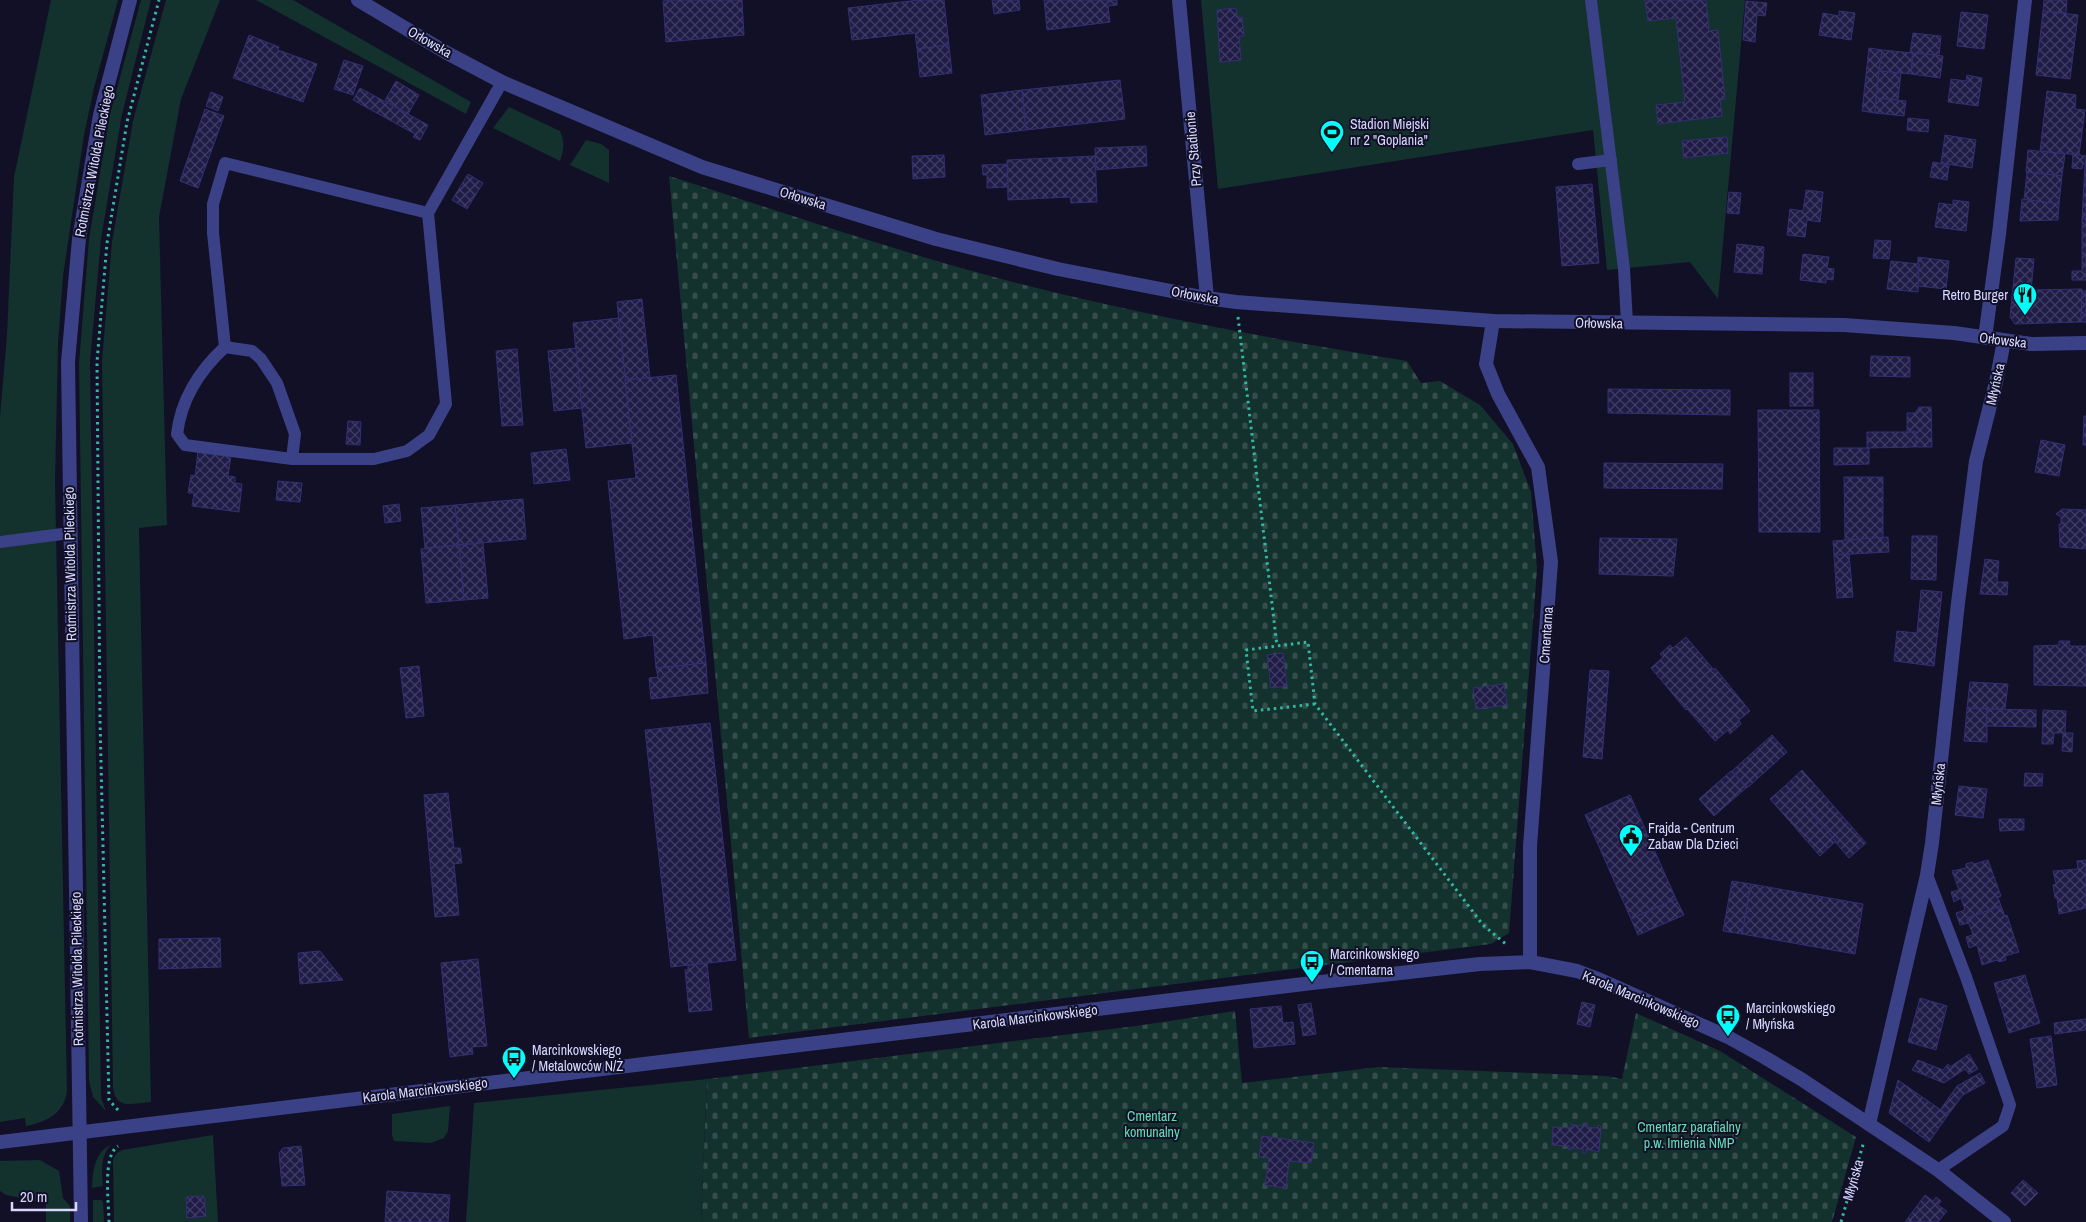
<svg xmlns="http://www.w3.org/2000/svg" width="2086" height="1222" viewBox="0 0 2086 1222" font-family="'Archivo Narrow',sans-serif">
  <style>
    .grass { fill: #13312d }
    .cemetery { fill: url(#cemetery-stones) }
    .building { fill: url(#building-cross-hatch); stroke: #342e74 }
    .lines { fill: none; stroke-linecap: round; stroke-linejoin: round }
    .path { stroke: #31b9a1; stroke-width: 3; stroke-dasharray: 2.5 4; stroke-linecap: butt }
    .service { stroke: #3b4186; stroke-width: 12 }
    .minor { stroke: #3b4186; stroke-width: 14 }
    .tertiary { stroke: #3b4186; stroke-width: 14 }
    .labels { text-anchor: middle; stroke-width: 4; stroke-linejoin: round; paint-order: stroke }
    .street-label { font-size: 14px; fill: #d7d7ff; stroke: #111027 }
    .poi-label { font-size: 14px; fill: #d7d7ff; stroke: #111027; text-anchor: start }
    .park-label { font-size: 14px; fill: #62dfb2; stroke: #111027 }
  </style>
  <defs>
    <pattern id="cemetery-stones" width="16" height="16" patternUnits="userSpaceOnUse" patternTransform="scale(1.25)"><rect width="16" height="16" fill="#13312d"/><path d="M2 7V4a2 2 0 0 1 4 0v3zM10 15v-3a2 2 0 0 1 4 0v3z" fill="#354e4c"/></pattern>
    <pattern id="building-cross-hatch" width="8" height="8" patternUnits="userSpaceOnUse" patternTransform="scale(1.25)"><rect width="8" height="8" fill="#201c48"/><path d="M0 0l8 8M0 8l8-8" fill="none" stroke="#403c63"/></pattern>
  </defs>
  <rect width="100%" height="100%" fill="#111027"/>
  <g class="grass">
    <path d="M51 0H118L94 88 84 135 63 276 58 344 55 481 67 1091C64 1114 46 1122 26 1126L25 1118 0 1122V417L7 335 14 177Z"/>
    <path d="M141 0H151L122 114 101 239 90 362 101 1098 106 1111 93 1097 89 1081 79 363 89 239 110 114Z"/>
    <path d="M166 0H220L181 99 159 217 167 525 139 528 151 1102C132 1103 116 1111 113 1087L102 361 112 242 133 121Z"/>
    <path d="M256 0H293L471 102 466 114Z"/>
    <path d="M1201 0H1745L1718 299 1690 262 1607 270 1593 130 1218 189Z"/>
    <path d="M509 107 560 131C565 142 564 149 560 161L493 128Z"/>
    <path d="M586 140 601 144 609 150V183L570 165Z"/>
    <path d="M707 1079 701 1222H466L474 1103Z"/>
    <path d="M450 1106 448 1131 444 1138 431 1143 394 1141 392 1135V1114Z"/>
    <path d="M213 1135 218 1222H114L113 1159 117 1153 122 1150Z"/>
    <path d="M112 1144C100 1155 102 1171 103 1186L92 1188C93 1171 94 1152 112 1144Z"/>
    <path d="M40 1160 59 1171 63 1198 70 1206V1222H46V1203L6 1195 0 1191V1161Z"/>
    <path d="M93 1200H101L103 1202 104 1222H93Z"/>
  </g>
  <g class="cemetery">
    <path d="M669 176C782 212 894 251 1009 281 1140 315 1273 339 1407 361L1421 383 1440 381 1480 405 1513 444 1531 492 1537 569 1509 933 1491 944 749 1038Z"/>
    <path d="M1235 1011 1242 1083 1379 1067 1607 1076 1622 1079 1636 1013 1720 1051 1856 1137 1832 1222H701L707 1079 1136 1026Z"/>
  </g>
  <g class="building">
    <path d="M672 0H742L744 35 666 42 663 1Z"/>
    <path d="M919 0H944L949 45 917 49 915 33 852 40 848 8Z"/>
    <path d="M992 0H1019L1020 10 994 14Z"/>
    <path d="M1044 0H1117V5L1108 6 1110 22 1047 30Z"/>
    <path d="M1645 0H1706L1709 31 1718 30 1725 99 1720 100 1722 116 1658 124 1656 105 1685 102 1676 18 1648 21Z"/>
    <path d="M2044 0H2067L2066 13 2043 11Z"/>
    <path d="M1746 1 1767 3 1765 16 1757 15 1755 42 1743 40Z"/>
    <path d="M1236 8 1237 17H1242L1244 36H1239L1241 60 1220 62 1217 10Z"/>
    <path d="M1839 11 1855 13 1851 40 1819 35 1823 13 1839 16Z"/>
    <path d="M2043 11 2078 15 2070 79 2036 75Z"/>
    <path d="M1961 12 1988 15 1984 49 1957 46Z"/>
    <path d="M1913 33 1941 36 1939 56 1910 53Z"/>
    <path d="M249 35 279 47 278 50 317 64 303 102 233 78Z"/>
    <path d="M949 45 952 73 920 77 917 49Z"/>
    <path d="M1869 48 1882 50 1875 113 1862 111Z"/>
    <path d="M1882 50 1913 53 1911 74 1879 71Z"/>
    <path d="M1913 53 1943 56 1940 78 1911 74Z"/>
    <path d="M344 60 363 66 353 95 334 89Z"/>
    <path d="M1879 71 1901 73 1898 100 1876 98Z"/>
    <path d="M1967 75 1982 78 1978 106 1948 102 1951 79 1966 81Z"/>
    <path d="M1120 80 1125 119 1026 130 1022 90Z"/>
    <path d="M396 81 419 95 408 114 385 100Z"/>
    <path d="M360 88 428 125 420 140 413 137 415 134 353 100Z"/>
    <path d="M1022 90 1026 130 985 135 981 95Z"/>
    <path d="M2047 91 2076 95 2075 109 2085 110 2079 155 2040 151Z"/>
    <path d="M211 92 223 97 218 111 206 106Z"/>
    <path d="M1876 98 1906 101 1904 116 1875 113Z"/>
    <path d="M205 109 224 116 198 188 180 181Z"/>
    <path d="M1908 118 1929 120 1928 132 1907 130Z"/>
    <path d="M1945 135 1976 140 1972 168 1941 163Z"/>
    <path d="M1727 137 1728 153 1684 158 1682 141Z"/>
    <path d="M1146 146 1147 166 1095 170V148Z"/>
    <path d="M2028 150 2065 154 2062 176 2026 172Z"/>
    <path d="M2073 154 2086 156V219H2082L2085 164H2083L2082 169 2072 168Z"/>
    <path d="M944 155 945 177 913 179 912 156Z"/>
    <path d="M1095 156 1097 202 1071 203 1070 197 1008 200 1007 160Z"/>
    <path d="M1933 162 1949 165 1947 180 1930 177Z"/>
    <path d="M1007 164 1008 187 987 188V175H983L982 165Z"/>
    <path d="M2027 172 2062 176 2059 204 2024 200Z"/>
    <path d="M468 174 483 183 467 209 452 200Z"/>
    <path d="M1592 184 1599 263 1562 266 1556 187Z"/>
    <path d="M1806 190 1823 192 1820 222 1807 220 1805 237 1787 235 1790 209 1803 211Z"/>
    <path d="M1729 192 1741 193 1739 214 1727 213Z"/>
    <path d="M2022 199 2059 204 2058 220 2020 221Z"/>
    <path d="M1953 200 1969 202 1966 231 1935 227 1939 203 1953 205Z"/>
    <path d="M2082 219H2086V280H2072V271H2082Z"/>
    <path d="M1875 240 1891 241 1889 259 1873 258Z"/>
    <path d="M1737 244 1764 247 1762 274 1734 272Z"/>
    <path d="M1803 254 1829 257 1827 268 1834 269 1833 280 1826 279V283L1800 280Z"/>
    <path d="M1918 257 1949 261 1946 289 1917 286Z"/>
    <path d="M2016 258 2034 259 2031 290 2082 289 2081 322 2015 324 2010 317Z"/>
    <path d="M1891 261 1919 264 1918 292 1887 289Z"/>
    <path d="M2082 291H2086V322H2081Z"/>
    <path d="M642 299 650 378 625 380 617 302Z"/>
    <path d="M619 318 632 443 586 448 573 323Z"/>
    <path d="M576 348 582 408 554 411 548 351Z"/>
    <path d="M517 349 523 425 502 426 496 351Z"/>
    <path d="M1871 356 1910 357V377L1870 376Z"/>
    <rect x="1790" y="373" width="23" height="33"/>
    <path d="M676 375 706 663 656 668 653 635 624 639 608 481 636 478 625 380Z"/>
    <path d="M1608 389 1730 390V415L1608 413Z"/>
    <path d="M1919 407H1931L1932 447H1916V432L1907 431V413H1915Z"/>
    <path d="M1758 410H1819L1820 532H1759Z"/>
    <path d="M2084 416H2086V445H2083Z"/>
    <path d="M348 421 361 422 360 445 346 444Z"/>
    <path d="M1867 432H1916V447L1867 448Z"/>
    <path d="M2041 440 2065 445 2059 476 2035 472Z"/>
    <path d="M1834 448H1869V464L1834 465Z"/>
    <path d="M566 449 570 480 534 484 531 453Z"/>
    <path d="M198 451 231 456 228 476 235 477V483L242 484 239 512 192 506 194 493H188L191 475 195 476Z"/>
    <path d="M1604 463 1723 464 1722 489 1604 488Z"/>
    <path d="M1844 477H1883V538L1845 541Z"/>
    <path d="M278 481 302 483 300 502 276 500Z"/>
    <path d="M523 499 526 539 459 545 455 505Z"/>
    <path d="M399 504 401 521 385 523 383 506Z"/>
    <path d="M455 505 459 545 425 548 421 508Z"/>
    <path d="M2062 509 2086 510V549L2060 547 2059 524H2061V517L2056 514Z"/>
    <path d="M1912 536H1937L1936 580 1911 579Z"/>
    <path d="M1888 537 1889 552 1834 555 1833 541Z"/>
    <path d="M1600 538 1677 539 1673 576 1599 574Z"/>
    <path d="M483 543 488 598 464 600 459 545Z"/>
    <path d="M459 545 464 600 426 603 421 549Z"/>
    <path d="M1849 554 1853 597 1837 598 1834 555Z"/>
    <path d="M1985 559 1999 561 1997 582H2008L2007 595 1980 594Z"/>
    <path d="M1921 590 1942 592 1934 666 1894 661 1897 631 1917 633Z"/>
    <path d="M1686 637 1714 670 1715 668 1750 711 1739 720 1741 724 1730 734 1728 730 1715 741 1687 709 1686 710 1651 668 1663 657 1660 654 1670 645 1673 648Z"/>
    <path d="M2059 641H2070L2069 646H2086V686L2034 685V646L2059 645Z"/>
    <path d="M1283 653 1287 686 1271 688 1267 655Z"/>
    <path d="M706 663 708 693 651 699 649 678 658 677 656 668Z"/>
    <path d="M419 666 424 716 406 718 400 668Z"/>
    <path d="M1590 670 1609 671 1602 759 1583 757Z"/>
    <path d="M1970 682 2008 684 2005 709 1967 708Z"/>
    <path d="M1504 684 1507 705 1476 709 1473 688Z"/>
    <path d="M1967 708 1987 709V742L1964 741Z"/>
    <path d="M1987 709 2036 710V727L1986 726Z"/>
    <path d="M2043 710 2066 711 2065 733H2073L2072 752 2062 751 2063 733H2054L2053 744H2042Z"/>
    <path d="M710 723 736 960 671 967 645 730Z"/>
    <path d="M1772 735 1787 752 1747 788 1732 771Z"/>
    <path d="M1802 770 1866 843 1849 858 1786 785Z"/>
    <path d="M1731 771 1746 788 1714 816 1699 799Z"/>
    <path d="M2025 773 2043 774 2042 786H2024Z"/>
    <path d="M1786 785 1836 841 1820 856 1770 799Z"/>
    <path d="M1959 786 1987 789 1983 818 1955 815Z"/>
    <path d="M448 793 454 848H460L462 863 454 864 459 915 435 917 424 795Z"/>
    <path d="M1630 795 1676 899 1631 919 1585 815Z"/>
    <path d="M1999 819H2024V830L2000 831Z"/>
    <path d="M1988 860 2001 896 1998 897 2001 906 1967 918 1969 923 1960 925 1956 913 1965 910 1961 898 1954 902 1951 892 1959 890 1952 871 1966 868V864L1972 862 1974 864Z"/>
    <path d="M2086 860V908L2059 914 2057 898H2055L2053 885 2056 884 2053 871 2078 869 2077 861Z"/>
    <path d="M1732 881 1751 884 1742 934 1723 931Z"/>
    <path d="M1751 884 1863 904 1855 954 1742 934Z"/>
    <path d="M1676 899 1684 915 1638 935 1631 919Z"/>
    <path d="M2001 906 2005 916 2007 915 2019 952 2005 956 2006 960 1999 962 1997 960 1982 965 1977 945 1969 948 1966 937 1973 935 1967 918Z"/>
    <path d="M220 938 221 967 159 969V939Z"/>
    <path d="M320 951 343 980 300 984 298 953Z"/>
    <path d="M478 959 487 1046 472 1047 473 1054 450 1057 441 963Z"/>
    <path d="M707 963 712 1010 689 1012 685 970H688V965Z"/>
    <path d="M2025 975 2040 1023 2009 1033 1994 983Z"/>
    <path d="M1920 998 1947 1006 1936 1050 1908 1042Z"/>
    <path d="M1582 1002 1595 1005 1590 1027 1577 1024Z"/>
    <path d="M1311 1003 1316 1034 1303 1036 1298 1005Z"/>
    <path d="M1281 1006 1283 1023 1293 1022 1295 1044 1254 1048 1250 1009Z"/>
    <path d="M2086 1019V1030L2055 1034 2054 1023Z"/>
    <path d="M2051 1036 2057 1085 2037 1088 2030 1039Z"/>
    <path d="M1969 1054 1978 1069 1969 1074 1965 1069 1944 1083 1912 1070 1918 1060 1943 1070 1948 1064 1950 1067Z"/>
    <path d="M1980 1073 1985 1083 1963 1095 1948 1115 1940 1110 1957 1086Z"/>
    <path d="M1898 1080 1948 1115 1929 1142 1889 1113Z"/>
    <path d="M1584 1123H1587L1586 1127 1596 1128 1599 1125 1601 1127 1599 1152 1586 1149V1153H1583V1149L1572 1148 1570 1150 1568 1149 1570 1146 1552 1145 1553 1127 1571 1128V1124L1584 1127Z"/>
    <path d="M1262 1136 1314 1143 1311 1163 1289 1161 1286 1188 1265 1185 1269 1158 1259 1157Z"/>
    <path d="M301 1146 305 1185 282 1186 279 1153 283 1148Z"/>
    <path d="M2023 1180 2038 1193 2025 1206 2011 1193Z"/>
    <path d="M387 1191 450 1195 448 1222H385Z"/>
    <path d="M1925 1195 1933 1201 1936 1197 1941 1201 1938 1205 1947 1211 1938 1222H1905Z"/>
    <path d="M204 1196 206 1216 187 1218 186 1197Z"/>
  </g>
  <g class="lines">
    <g class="path">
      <path d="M1238 317 1277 646"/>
      <path d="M1315 704 1253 711 1246 650 1308 642 1315 704 1483 925 1507 945"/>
      <path d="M118 1110 109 1100 100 720 97 362 107 243 127 122 159 0"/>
      <path d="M109 1222C109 1204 102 1156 118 1146"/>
      <path d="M1841 1222 1864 1141"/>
    </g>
    <g class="service">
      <path d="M1591 0 1624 269 1627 323"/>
      <path d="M1578 164 1611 160"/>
      <path d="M225 347 213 233V204L225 163 428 213"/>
      <path d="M292 459 185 445 177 434C181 400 200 370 225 347L252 351 261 359 277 383 295 434 292 459H374L407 451 429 435 446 404 428 213 502 82"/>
      <path d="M0 542 70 533"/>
      <path d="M1927 875 1966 977 2010 1105 2003 1126 1938 1170"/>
    </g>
    <g class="minor">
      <path d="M1179 0 1207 298"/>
      <path d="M1493 321 1486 364 1498 394 1538 467 1551 562 1530 846V962"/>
      <path d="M1985 338 1999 234 2025 0"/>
      <path d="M1869 1124 1927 875 1932 843 1958 603 1976 461 1996 382 2004 341"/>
    </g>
    <g class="tertiary">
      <path d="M358 0 447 53 502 82 702 167 936 239 1058 269 1207 298 1236 302 1493 321 1844 325 1954 333 2031 344 2086 343"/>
      <path d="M0 1142 1312 983 1480 964 1530 962 1577 971 1598 979 1728 1037 1764 1057 1801 1079 1938 1170 2004 1222"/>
      <path d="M81 1222 68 362 79 239 100 115 130 0"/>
    </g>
  </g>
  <defs>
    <symbol id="stadium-pin" viewBox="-11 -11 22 30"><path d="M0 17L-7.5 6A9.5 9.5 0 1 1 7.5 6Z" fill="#04fdfa" stroke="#111027"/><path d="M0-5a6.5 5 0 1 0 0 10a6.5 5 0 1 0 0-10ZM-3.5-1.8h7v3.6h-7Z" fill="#111"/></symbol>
    <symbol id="restaurant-pin" viewBox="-11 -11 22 30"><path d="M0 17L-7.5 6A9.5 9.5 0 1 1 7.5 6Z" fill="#04fdfa" stroke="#111027"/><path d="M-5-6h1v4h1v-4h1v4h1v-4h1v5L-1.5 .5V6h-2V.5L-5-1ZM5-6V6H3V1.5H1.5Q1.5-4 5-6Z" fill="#111"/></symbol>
    <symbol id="civic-pin" viewBox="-11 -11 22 30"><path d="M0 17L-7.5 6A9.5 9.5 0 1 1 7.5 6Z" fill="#04fdfa" stroke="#111027"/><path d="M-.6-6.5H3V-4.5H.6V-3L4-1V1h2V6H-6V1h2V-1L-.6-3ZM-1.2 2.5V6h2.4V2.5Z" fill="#111"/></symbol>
    <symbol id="bus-pin" viewBox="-11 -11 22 30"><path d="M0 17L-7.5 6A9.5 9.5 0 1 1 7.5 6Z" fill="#04fdfa" stroke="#111027"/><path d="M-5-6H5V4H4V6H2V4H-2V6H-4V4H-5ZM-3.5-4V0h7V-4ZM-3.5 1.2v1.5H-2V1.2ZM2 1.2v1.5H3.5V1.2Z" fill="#111"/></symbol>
  </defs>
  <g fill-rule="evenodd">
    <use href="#stadium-pin" x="1318" y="118" width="28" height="38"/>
    <use href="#restaurant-pin" x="2011" y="281" width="28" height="38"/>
    <use href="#civic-pin" x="1617" y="822" width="28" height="38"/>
    <use href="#bus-pin" x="1298" y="948" width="28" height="38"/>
    <use href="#bus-pin" x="1714" y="1002" width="28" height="38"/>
    <use href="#bus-pin" x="500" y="1044" width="28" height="38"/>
  </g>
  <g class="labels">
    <g class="street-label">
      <text transform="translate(430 42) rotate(30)" y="5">Orłowska</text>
      <text transform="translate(1193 149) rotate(-95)" y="5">Przy Stadionie</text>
      <text transform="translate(94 161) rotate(-79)" y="5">Rotmistrza Witolda Pileckiego</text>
      <text transform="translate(803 198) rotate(17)" y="5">Orłowska</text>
      <text transform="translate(1195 295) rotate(10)" y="5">Orłowska</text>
      <text transform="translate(1599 323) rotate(1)" y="5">Orłowska</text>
      <text transform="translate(2003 340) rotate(7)" y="5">Orłowska</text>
      <text transform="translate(1995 384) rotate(-77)" y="5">Młyńska</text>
      <text transform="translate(70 564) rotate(-91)" y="5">Rotmistrza Witolda Pileckiego</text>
      <text transform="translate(1546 635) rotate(-86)" y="5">Cmentarna</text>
      <text transform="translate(1938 784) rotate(-84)" y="5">Młyńska</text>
      <text transform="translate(77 969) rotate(-91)" y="5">Rotmistrza Witolda Pileckiego</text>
      <text transform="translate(1641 999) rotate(23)" y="5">Karola Marcinkowskiego</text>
      <text transform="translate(1035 1017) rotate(-7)" y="5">Karola Marcinkowskiego</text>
      <text transform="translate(425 1090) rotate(-7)" y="5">Karola Marcinkowskiego</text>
      <text transform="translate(1853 1180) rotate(-74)" y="5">Młyńska</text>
    </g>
    <g class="poi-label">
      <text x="1350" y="129">Stadion Miejski<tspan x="1350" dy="16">nr 2 "Goplania"</tspan></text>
      <text x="2008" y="300" text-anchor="end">Retro Burger</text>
      <text x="1648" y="833">Frajda - Centrum<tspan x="1648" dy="16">Zabaw Dla Dzieci</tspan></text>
      <text x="1330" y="959">Marcinkowskiego<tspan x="1330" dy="16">/ Cmentarna</tspan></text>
      <text x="1746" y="1013">Marcinkowskiego<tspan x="1746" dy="16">/ Młyńska</tspan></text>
      <text x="532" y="1055">Marcinkowskiego<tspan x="532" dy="16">/ Metalowców N/Ż</tspan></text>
    </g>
    <g class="park-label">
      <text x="1152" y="1121">Cmentarz<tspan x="1152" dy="16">komunalny</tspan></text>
      <text x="1689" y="1132">Cmentarz parafialny<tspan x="1689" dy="16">p.w. Imienia NMP</tspan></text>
    </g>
  </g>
  <path d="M12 1202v8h64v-8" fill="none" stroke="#d7d7ff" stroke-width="2.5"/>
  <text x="20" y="1202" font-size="15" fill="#d7d7ff" stroke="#111027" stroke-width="4" paint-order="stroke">20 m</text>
</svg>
